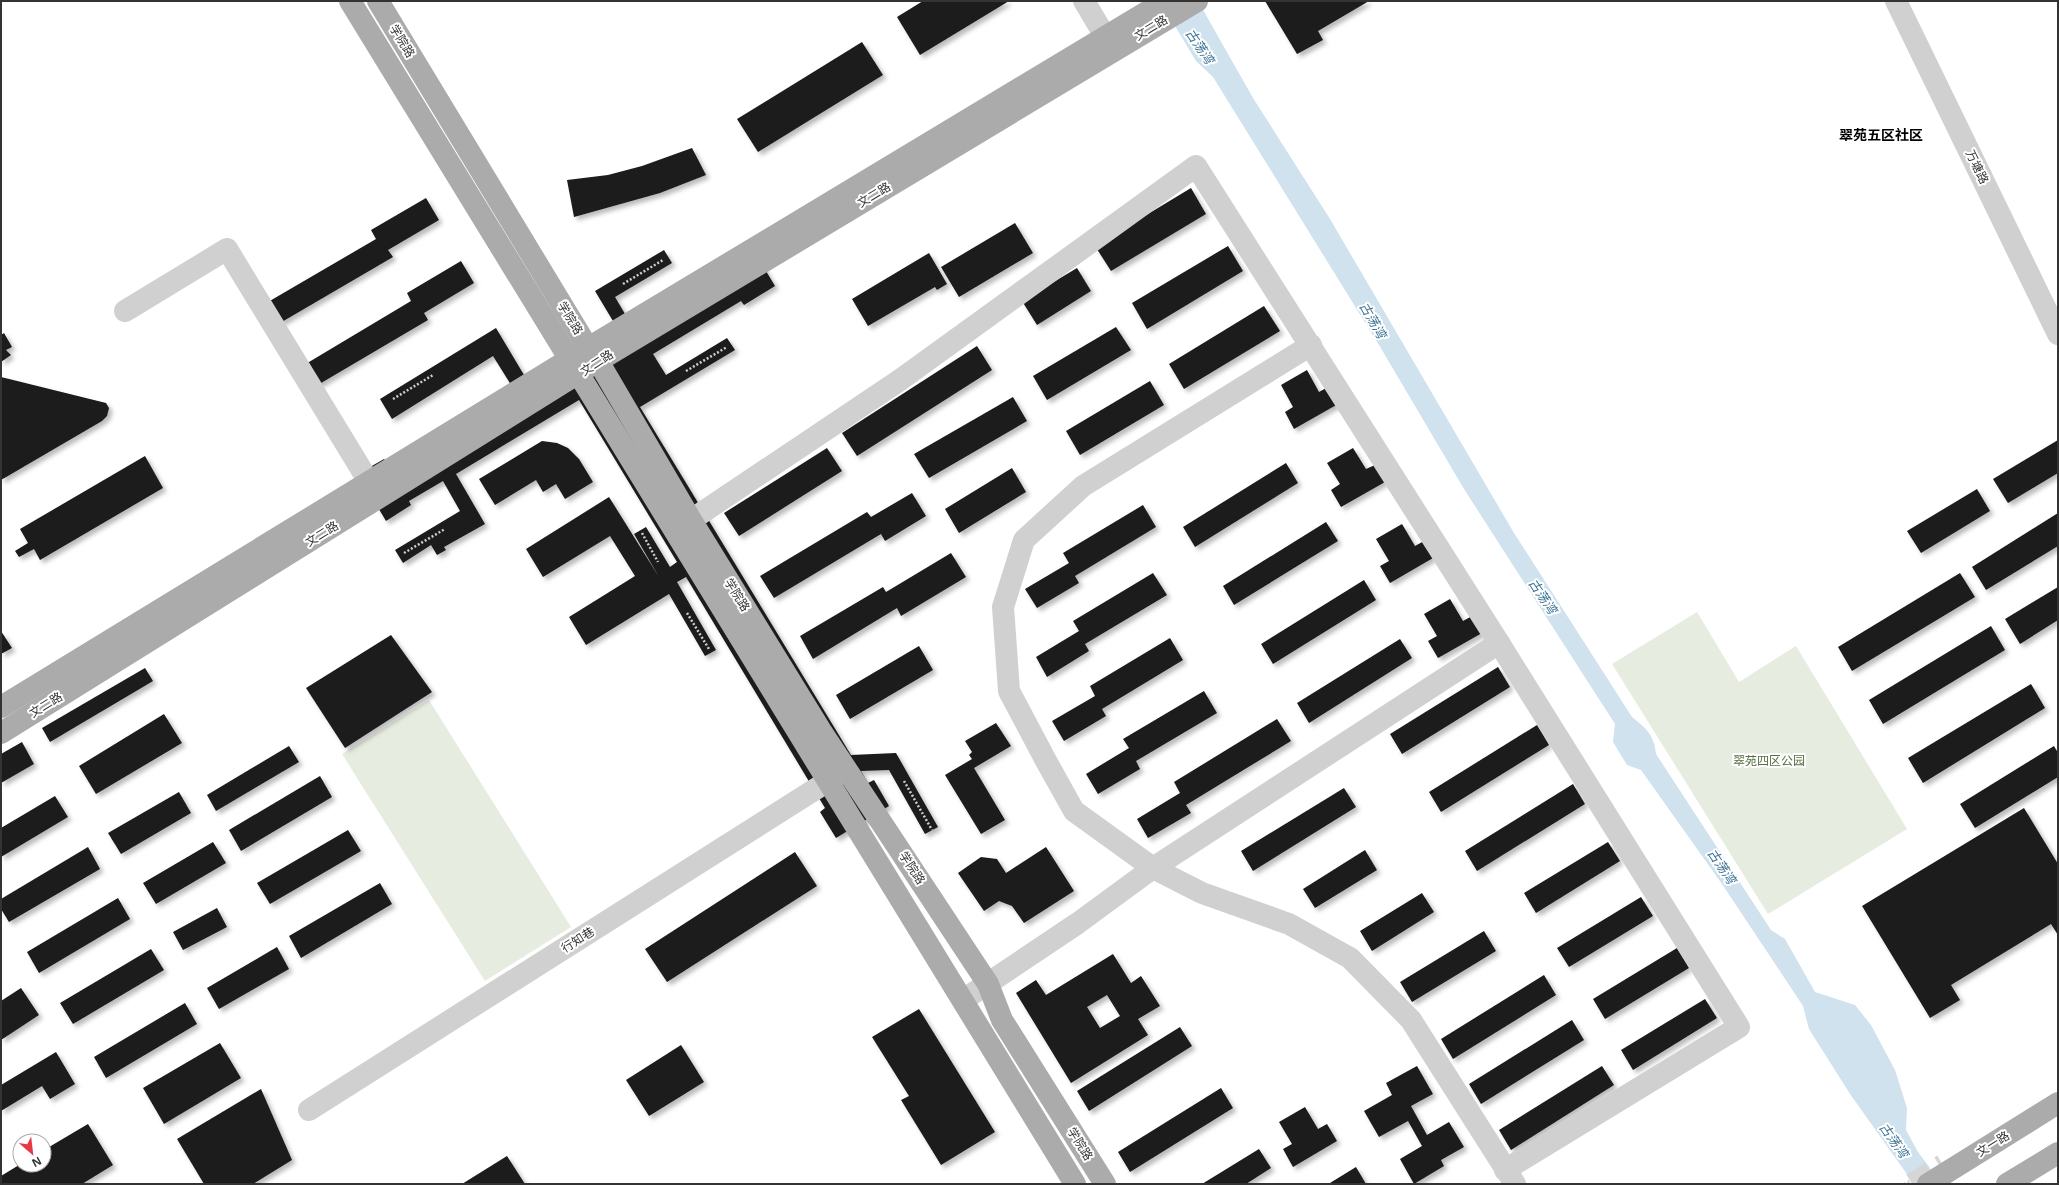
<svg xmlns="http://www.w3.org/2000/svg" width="2059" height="1185" viewBox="0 0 2059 1185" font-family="'Open Sans','Noto Sans SC',sans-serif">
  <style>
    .green { fill: #e6ecdf }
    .water { fill: #cfe2ee }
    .building { fill: #1a1a1a; fill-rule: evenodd; filter: url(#shadow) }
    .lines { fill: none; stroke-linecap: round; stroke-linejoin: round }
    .highway-tunnel { stroke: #d6d6d6; stroke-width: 22; stroke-dasharray: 22 11; stroke-linecap: butt }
    .path { stroke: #cdcdcd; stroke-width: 2.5; stroke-dasharray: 2 2; stroke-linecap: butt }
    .minor { stroke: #d0d0d0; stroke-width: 22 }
    .major { stroke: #ababab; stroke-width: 22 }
    .labels { text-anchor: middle; stroke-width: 4; stroke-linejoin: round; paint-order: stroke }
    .street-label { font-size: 12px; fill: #333; stroke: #fff }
    .park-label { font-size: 12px; fill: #56703f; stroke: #fff }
    .water-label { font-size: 13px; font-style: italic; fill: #3f7597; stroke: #fff }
    .quarter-label { font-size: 14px; font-weight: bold; fill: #000; stroke: #fff }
  </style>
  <defs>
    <filter id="shadow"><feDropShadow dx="3.5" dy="3.5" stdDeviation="2" flood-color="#0004"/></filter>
  </defs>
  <rect width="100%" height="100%" fill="#fff"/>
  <g class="green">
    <path d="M1697 612 1739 682 1796 646 1907 829 1768 914 1612 664Z"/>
    <path d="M429 700 571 927 485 981 342 754Z"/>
  </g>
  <path class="water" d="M1160 1H1198L1253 98 1330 219 1514 533 1632 717C1647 729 1654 735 1656 754L1771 930 1785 939 1815 992 1855 1005 1871 1025 1895 1070 1907 1108 1906 1130 1918 1152 1942 1184H1914L1850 1094 1809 1029 1803 1006 1722 884 1641 770 1627 765 1613 742 1615 724 1464 489 1379 345 1213 77 1196 61Z"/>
  <g class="building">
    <path d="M923 1H1009L920 55 897 17Z"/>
    <path d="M1265 1H1369L1318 31 1323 40 1297 54Z"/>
    <path d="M862 42 883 75 758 152 737 119Z"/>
    <path d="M692 148 706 175 660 193 574 217 567 180 608 175 642 166Z"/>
    <path d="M1191 188 1206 214 1111 271 1095 246Z"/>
    <path d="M426 198 439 220 388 250 393 257 280 323 268 302 376 239 371 230Z"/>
    <path d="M1015 223 1033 253 959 297 941 267Z"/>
    <path d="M748 241 775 286 744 305 741 301 653 354 666 375 727 338 735 350 640 407 851 755 896 753 938 827 925 834 889 770 861 771 868 783 874 780 889 806 836 838 820 812 825 808 686 577 677 582 716 650 705 656 669 594 586 645 569 617 635 576 610 536 543 577 526 549 609 497 659 577 634 534 646 527 670 567 677 562 579 400 456 474 485 524 444 547 446 550 437 555 431 545 403 563 395 550 460 511 443 481 409 501 411 505 386 521 358 474 384 459 387 462 513 388 493 356 392 419 380 399 496 328 527 380 616 326 595 291 664 250 672 263 615 297 628 319Z"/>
    <path d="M1228 246 1243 271 1147 329 1132 303Z"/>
    <path d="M929 253 947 284 937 290 935 287 868 326 852 299Z"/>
    <path d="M461 261 474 283 424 313 428 320 316 386 304 365 411 301 407 293Z"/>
    <path d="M1077 268 1091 291 1037 325 1022 301Z"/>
    <path d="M1264 306 1280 331 1184 389 1169 364Z"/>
    <path d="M1116 327 1131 350 1047 400 1033 376Z"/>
    <path d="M4 333 12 347 6 350 11 355 1 362V335Z"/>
    <path d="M977 346 992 370 857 456 842 433Z"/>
    <path d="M1307 370 1319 392 1328 387 1338 404 1294 429 1285 412 1293 407 1281 385Z"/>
    <path d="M1 377 106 403 109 408 107 416 102 421 1 480Z"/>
    <path d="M1150 381 1164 405 1080 455 1066 431Z"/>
    <path d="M1013 397 1027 421 929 478 914 454Z"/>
    <path d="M2058 440V473L2008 503 1993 479Z"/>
    <path d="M542 441 557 443 568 448 579 459 593 482 565 499 556 484 543 492 536 480 495 505 479 479Z"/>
    <path d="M827 448 842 471 739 536 724 513Z"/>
    <path d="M1353 448 1366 469 1375 465 1385 482 1341 507 1331 490 1340 484 1327 463Z"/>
    <path d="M145 456 163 488 40 560 34 549 19 557 15 551 28 543 20 529Z"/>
    <path d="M1286 463 1298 483 1195 547 1183 527Z"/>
    <path d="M1012 468 1026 492 959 533 945 509Z"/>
    <path d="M1977 489 1990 511 1921 553 1907 531Z"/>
    <path d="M912 493 926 516 885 541 881 534 774 598 760 576 867 512 871 517Z"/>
    <path d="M1143 505 1156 527 1075 576 1079 583 1037 608 1025 589 1069 563 1063 553Z"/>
    <path d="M2058 513V546L1986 590 1972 567Z"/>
    <path d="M1326 522 1338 541 1234 605 1223 586Z"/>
    <path d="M1402 524 1415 546 1424 541 1433 558 1390 583 1380 566 1389 561 1376 539Z"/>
    <path d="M951 553 966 577 901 616 897 608 813 659 800 636 883 587 886 592Z"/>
    <path d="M1153 573 1167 595 1085 644 1089 651 1047 677 1036 657 1079 631 1073 621Z"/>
    <path d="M1960 573 1975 597 1852 671 1838 647Z"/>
    <path d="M1364 580 1376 600 1273 664 1261 644Z"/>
    <path d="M2058 587V620L2020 644 2005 619Z"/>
    <path d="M1450 599 1463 621 1472 616 1482 633 1438 658 1428 641 1437 636 1424 614Z"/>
    <path d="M1991 626 2005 650 1883 724 1869 700Z"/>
    <path d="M1 631 12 648 1 654Z"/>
    <path d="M391 635 432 692 345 748 306 688Z"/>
    <path d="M1170 638 1183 660 1102 709 1106 716 1064 741 1052 721 1095 696 1090 686Z"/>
    <path d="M1400 639 1412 658 1309 723 1297 703Z"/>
    <path d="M919 646 933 670 850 719 836 695Z"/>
    <path d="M1498 667 1510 687 1402 754 1390 734Z"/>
    <path d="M145 668 153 681 50 742 42 728Z"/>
    <path d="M2031 684 2045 708 1923 783 1908 758Z"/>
    <path d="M1204 691 1217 713 1136 761 1140 769 1098 794 1086 774 1129 748 1123 739Z"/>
    <path d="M164 714 182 743 96 794 79 766Z"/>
    <path d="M1277 719 1291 741 1186 805 1191 813 1148 838 1137 819 1180 793 1174 782Z"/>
    <path d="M996 723 1011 746 974 768 1005 820 981 834 945 775 972 759 969 755 972 752 965 741Z"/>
    <path d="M1537 725 1549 745 1441 812 1429 792Z"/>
    <path d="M22 742 34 764 1 783V754Z"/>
    <path d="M289 746 299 762 216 811 207 795Z"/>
    <path d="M2054 746 2058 753V777L1975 828 1960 804Z"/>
    <path d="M320 776 332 797 241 851 229 830Z"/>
    <path d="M1573 784 1585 804 1477 871 1465 851Z"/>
    <path d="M1344 788 1356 807 1253 871 1241 851Z"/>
    <path d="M179 792 191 813 121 854 108 833Z"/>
    <path d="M55 796 68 817 1 857V828Z"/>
    <path d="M2024 808 2058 864V935L2051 924 1951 985 1960 1000 1930 1018 1862 906Z"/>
    <path d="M348 830 361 851 270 904 257 883Z"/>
    <path d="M213 842 226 863 156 904 143 883Z"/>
    <path d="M1608 842 1620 861 1536 913 1524 893Z"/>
    <path d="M88 847 100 869 9 922 1 909V899Z"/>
    <path d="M1046 847 1074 891 1024 923 1012 906 999 901 984 911 958 873 981 857 997 859 1006 873Z"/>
    <path d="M1365 850 1377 870 1315 908 1303 889Z"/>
    <path d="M795 852 817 886 667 982 645 949Z"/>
    <path d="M380 883 392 904 301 958 289 936Z"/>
    <path d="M1422 893 1434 912 1372 951 1360 931Z"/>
    <path d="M1641 897 1653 916 1569 967 1557 948Z"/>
    <path d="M118 898 130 919 39 973 27 952Z"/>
    <path d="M217 908 227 927 183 950 173 932Z"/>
    <path d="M1484 931 1496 951 1412 1002 1400 982Z"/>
    <path d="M277 947 289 969 219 1009 207 988Z"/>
    <path d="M1677 948 1689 968 1605 1019 1593 999Z"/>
    <path d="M151 949 164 970 73 1024 60 1003Z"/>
    <path d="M1113 954 1131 983 1141 976 1160 1006 1138 1019 1148 1035 1071 1083 1016 993 1036 980 1046 995ZM1107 995 1120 1016 1100 1028 1087 1007Z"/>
    <path d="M1544 975 1556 995 1453 1059 1441 1039Z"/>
    <path d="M21 988 39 1015 1 1040V1001Z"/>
    <path d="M1705 999 1717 1018 1633 1070 1621 1050Z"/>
    <path d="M185 1003 197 1024 106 1078 94 1057Z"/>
    <path d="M919 1009 995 1132 941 1165 901 1100 909 1096 872 1037Z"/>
    <path d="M1572 1020 1584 1040 1481 1104 1469 1084Z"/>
    <path d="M1180 1027 1192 1046 1089 1111 1077 1091Z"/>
    <path d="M220 1043 241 1078 164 1124 143 1088Z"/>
    <path d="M681 1045 704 1082 649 1116 626 1080Z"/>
    <path d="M56 1052 75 1084 50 1099 42 1086 1 1111V1085Z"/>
    <path d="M1417 1066 1433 1094 1411 1106 1427 1135 1449 1122 1464 1147 1441 1160 1444 1166 1414 1184 1400 1159 1422 1146 1408 1121 1379 1137 1364 1111 1392 1095 1386 1083Z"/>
    <path d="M1602 1066 1614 1085 1511 1150 1499 1130Z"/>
    <path d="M1221 1088 1233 1108 1130 1172 1118 1152Z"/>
    <path d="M261 1089 292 1160 253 1184H204L177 1139Z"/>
    <path d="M1305 1107 1318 1129 1327 1124 1337 1141 1293 1167 1283 1149 1292 1144 1279 1122Z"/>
    <path d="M88 1124 113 1165 82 1184H1V1176L19 1165H44V1150Z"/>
    <path d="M1259 1149 1271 1168 1246 1184H1202Z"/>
    <path d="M507 1156 525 1184H462Z"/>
    <path d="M1356 1167 1366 1184H1331L1330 1183Z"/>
  </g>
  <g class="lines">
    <path class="highway-tunnel" d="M1912 1184 1943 1165"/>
    <g class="path">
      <path d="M623 284 663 260"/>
      <path d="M686 371 727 347"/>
      <path d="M393 399 433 375"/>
      <path d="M642 533 658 562"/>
      <path d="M404 553 445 529"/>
      <path d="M687 613 709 649"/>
      <path d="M904 781 932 830"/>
      <path d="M1904 1184 1910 1181"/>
    </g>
    <g class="minor">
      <path d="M1084 1 1106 38"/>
      <path d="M1896 1 2058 334"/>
      <path d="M125 311 227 249 369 482"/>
      <path d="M1311 345 1083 486 1024 540 1003 607 1009 691 1045 759 1074 811 1153 868 1202 893 1289 924 1350 958 1411 1020 1515 1184"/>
      <path d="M691 520 900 380 1196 166 1499 643 1739 1027 1505 1170"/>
      <path d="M963 1000 1078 923 1153 868 1499 643"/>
      <path d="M309 1110 844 771"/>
    </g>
    <g class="major">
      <path d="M350 1C592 395 834 789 1075 1184"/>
      <path d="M378 1 588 348 598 361 691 520 821 731 988 984 1002 1020 1105 1184"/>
      <path d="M1 707 570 359 1165 1"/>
      <path d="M1 733 598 361 1197 1"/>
      <path d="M1928 1184 2058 1103"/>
      <path d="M2007 1184 2058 1153"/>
    </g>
  </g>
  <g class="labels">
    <g class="street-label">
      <text transform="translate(1151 28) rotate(-31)" y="4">文二路</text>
      <text transform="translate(402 41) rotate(59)" y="4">学院路</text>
      <text transform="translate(1977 167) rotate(64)" y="4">万塘路</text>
      <text transform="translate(874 195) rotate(-31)" y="4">文二路</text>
      <text transform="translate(570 318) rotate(59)" y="4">学院路</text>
      <text transform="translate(597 363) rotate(-33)" y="4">文二路</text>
      <text transform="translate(322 534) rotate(-32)" y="4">文二路</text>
      <text transform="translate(737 595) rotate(58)" y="4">学院路</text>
      <text transform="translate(46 705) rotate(-32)" y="4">文二路</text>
      <text transform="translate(912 868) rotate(57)" y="4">学院路</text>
      <text transform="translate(578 940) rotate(-32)" y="4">行知巷</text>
      <text transform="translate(1080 1144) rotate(58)" y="4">学院路</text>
      <text transform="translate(1993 1144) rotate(-32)" y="4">文一路</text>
    </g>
    <g class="park-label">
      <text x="1769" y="765">翠苑四区公园</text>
    </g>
    <g class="water-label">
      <text transform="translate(1200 46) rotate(56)" y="5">古荡湾</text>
      <text transform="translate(1373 320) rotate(60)" y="5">古荡湾</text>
      <text transform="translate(1543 596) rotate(56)" y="5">古荡湾</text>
      <text transform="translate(1722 866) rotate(56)" y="5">古荡湾</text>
      <text transform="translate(1894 1140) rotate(55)" y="5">古荡湾</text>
    </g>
    <g class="quarter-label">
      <text x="1881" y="140">翠苑五区社区</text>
    </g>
  </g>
  <rect width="2059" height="1185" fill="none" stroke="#333333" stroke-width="4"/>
  <g transform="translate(32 1153) rotate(152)"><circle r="19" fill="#ffffff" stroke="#adadad"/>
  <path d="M0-3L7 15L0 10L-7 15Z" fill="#e63946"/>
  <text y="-6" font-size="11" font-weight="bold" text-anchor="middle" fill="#333333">N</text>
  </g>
</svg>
